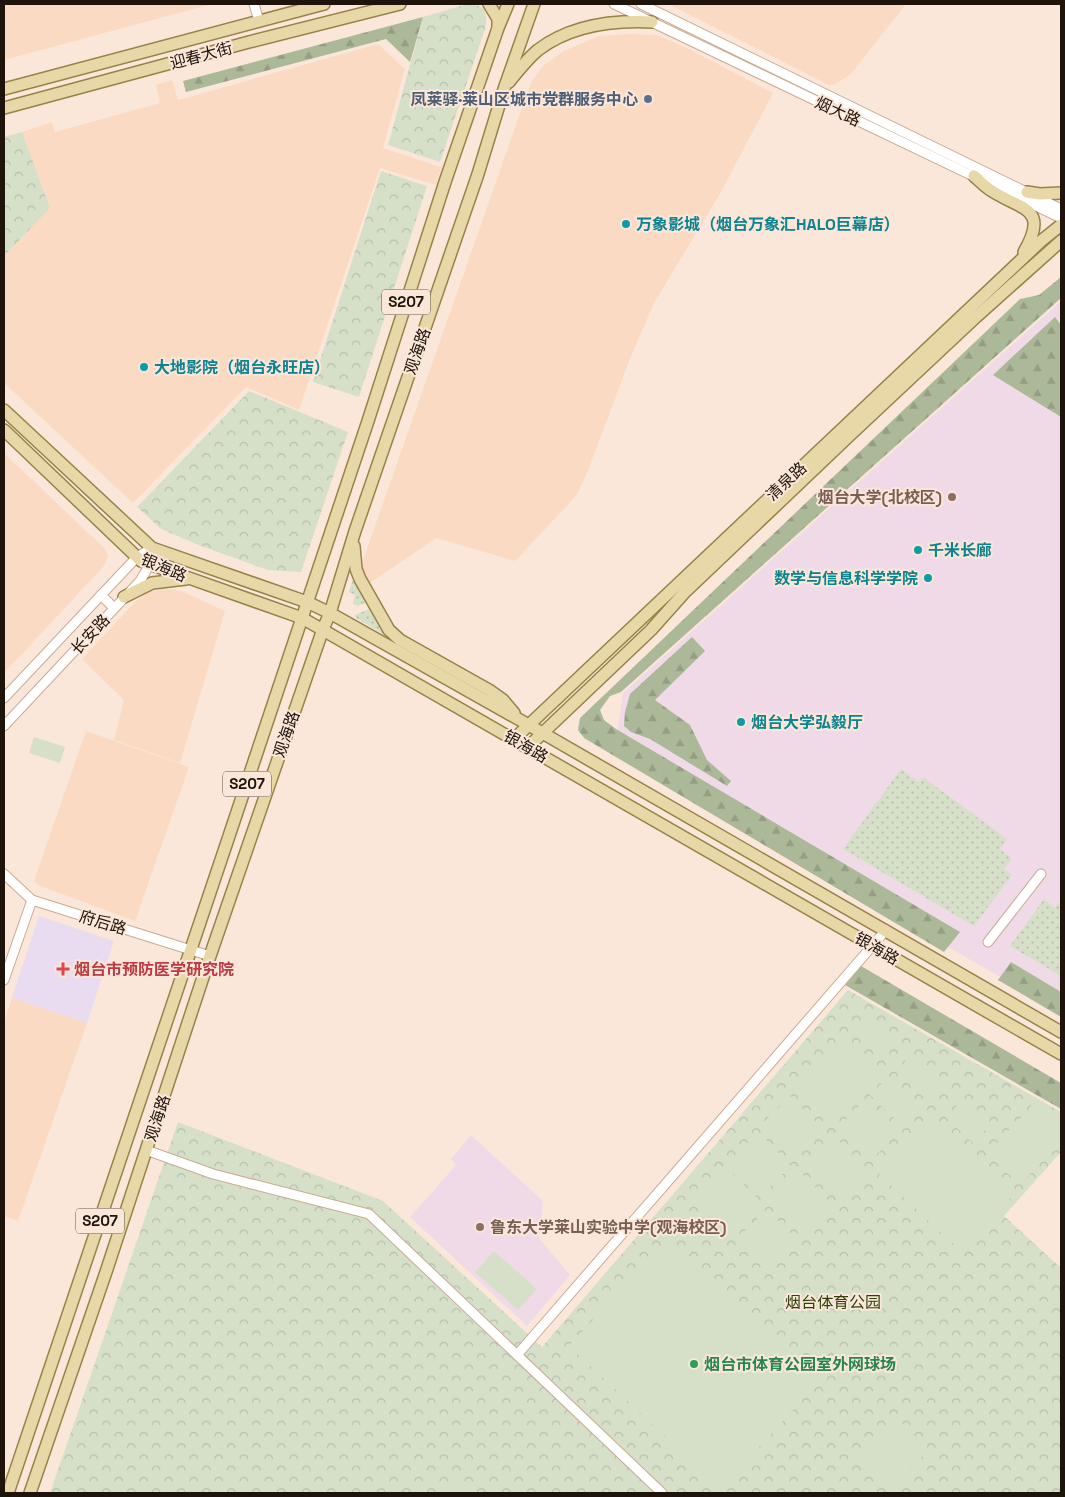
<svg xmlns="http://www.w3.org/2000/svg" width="1065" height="1497" viewBox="0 0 1065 1497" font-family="'Space Grotesk','Noto Sans SC',sans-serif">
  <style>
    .built { fill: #fadac3 }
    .education { fill: #f0dae8 }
    .medical { fill: #e9dcf0 }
    .grass { fill: url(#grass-dots) }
    .forest { fill: url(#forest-firs) }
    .park { fill: url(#park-crowns) }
    .pitch { fill: #d6e0c9 }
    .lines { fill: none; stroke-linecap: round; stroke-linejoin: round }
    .minor-casing { stroke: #c9ab94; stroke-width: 11 }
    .major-casing { stroke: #98824a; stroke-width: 14 }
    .minor { stroke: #fff; stroke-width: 9 }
    .major { stroke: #e8d8a7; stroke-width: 11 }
    .service-dot { fill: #5c6f8a; stroke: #fbe7d9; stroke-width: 2 }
    .culture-dot { fill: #0f9aa8; stroke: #fbe7d9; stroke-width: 2 }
    .education-dot { fill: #8d6e63; stroke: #fbe7d9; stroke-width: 2 }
    .health-dot { fill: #e0444e; stroke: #fbe7d9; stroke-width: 2 }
    .leisure-dot { fill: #2e9e5b; stroke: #fbe7d9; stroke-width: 2 }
    .labels { text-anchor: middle; stroke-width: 4; stroke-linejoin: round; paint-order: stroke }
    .shield { fill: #fbe7d9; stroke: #615349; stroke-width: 1 }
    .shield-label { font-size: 15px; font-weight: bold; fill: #1f140b }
    .street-label { font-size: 16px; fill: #1f140b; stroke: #fbe7d9 }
    .service-label { font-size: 16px; font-weight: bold; fill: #4e5e75; stroke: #fbe7d9; text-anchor: end }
    .culture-label { font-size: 16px; font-weight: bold; fill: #0d838f; stroke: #fbe7d9; text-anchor: start }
    .education-label { font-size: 16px; font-weight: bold; fill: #785e54; stroke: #fbe7d9; text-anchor: end }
    .health-label { font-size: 16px; font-weight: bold; fill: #be3a42; stroke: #fbe7d9; text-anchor: start }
    .park-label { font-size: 16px; fill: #30410c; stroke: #fbe7d9 }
    .leisure-label { font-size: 16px; font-weight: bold; fill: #27864d; stroke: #fbe7d9; text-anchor: start }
  </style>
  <defs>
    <pattern id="grass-dots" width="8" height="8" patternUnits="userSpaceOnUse" patternTransform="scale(1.25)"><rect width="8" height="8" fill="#d6e0c9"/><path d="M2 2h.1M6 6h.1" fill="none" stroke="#b7bfab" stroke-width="1.8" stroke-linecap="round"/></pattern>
    <pattern id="forest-firs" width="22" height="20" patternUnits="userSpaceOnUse" patternTransform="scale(1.25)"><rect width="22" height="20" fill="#acb998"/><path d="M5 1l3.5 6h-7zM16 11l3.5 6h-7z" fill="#949e82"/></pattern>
    <pattern id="park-crowns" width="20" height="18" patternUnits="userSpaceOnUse" patternTransform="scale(1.25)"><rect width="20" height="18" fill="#d6e0c9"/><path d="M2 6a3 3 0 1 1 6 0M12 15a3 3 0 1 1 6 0" fill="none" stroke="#b7bfab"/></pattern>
  </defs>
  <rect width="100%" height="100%" fill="#fbe7d9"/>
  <g class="built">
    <path d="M4 4H212L4 60Z"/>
    <path d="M668 4H906L850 75 834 85H829Z"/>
    <path d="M629 34 658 35 693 51 773 93 721 192 654 303 631 356 587 473 576 496 515 561 436 538 370 583 363 568V560L529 88 534 78 543 66 564 51 599 36Z"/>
    <path d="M378 44 405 69 383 148 441 167 436 185 380 168 299 410 246 387 133 503 4 383V256L50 208 22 132 52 122 55 132 160 103 156 85 172 80 178 100Z"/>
    <path d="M4 453 105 549 108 555 104 566 4 673Z"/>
    <path d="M161 589H173L184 592 225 611 180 763 114 740 124 700 82 659 136 601 149 592Z"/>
    <path d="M86 731 189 767 135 921 40 886 34 881Z"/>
    <path d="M12 998 87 1023 18 1221 4 1216V1023Z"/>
  </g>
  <g class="education">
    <path d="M1061 301V1012L614 755 623 693Z"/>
    <path d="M471 1135 543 1201 539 1238 570 1275 527 1326 410 1217 456 1165 451 1159Z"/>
  </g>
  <path class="medical" d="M39 916 114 941 87 1023 12 998Z"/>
  <g class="grass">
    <path d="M353 579 367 602 358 606 353 604 355 595 349 592Z"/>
    <path d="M369 609H371L384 628 482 692 356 618 355 615Z"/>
    <path d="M901 769 919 782 923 777 1007 839 1000 849 1012 859 1004 869 1012 875 974 926 843 849Z"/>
    <path d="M1044 899 1055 908 1061 900V976L1010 946Z"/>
  </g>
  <g class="forest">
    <path d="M423 17 410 62 386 39 186 92 183 81Z"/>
    <path d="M1061 277V298L621 692 610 696 600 710 604 720 616 729 960 932 944 952 584 738 578 730 580 718 1020 299 1039 295Z"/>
    <path d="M1055 317 1061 325V417L993 375Z"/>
    <path d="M692 637 705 651 655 700 690 725 707 760 731 781 727 786 650 739 631 732 624 726 625 712 630 694Z"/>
    <path d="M1011 962 1061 992V1017L998 980Z"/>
    <path d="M861 966 1061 1083V1109L845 985Z"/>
  </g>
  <g class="park">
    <path d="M467 4C486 4 488 13 485 29L440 162 388 145 423 17Z"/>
    <path d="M22 132 50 208 4 256V137Z"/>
    <path d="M381 171 427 186 359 397 313 382Z"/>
    <path d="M249 391 348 432 301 572 268 570 201 546 161 529 137 507Z"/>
    <path d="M848 990 1061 1112V1152L1004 1216 1061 1268V1493H50L178 1122 383 1201 542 1347Z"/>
  </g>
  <g class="pitch">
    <path d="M34 737 65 747 60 763 29 753Z"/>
    <path d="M868 1018 896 1043 884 1059 855 1032Z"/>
    <path d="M843 1035 880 1070 833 1121 797 1086Z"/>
    <path d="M910 1056 941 1083 927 1099 896 1072Z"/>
    <path d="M887 1078 923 1110 905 1129 870 1095Z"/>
    <path d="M790 1096 823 1129 794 1158 761 1125Z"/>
    <path d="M866 1099 899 1132 870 1161 837 1128Z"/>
    <path d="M1036 1101 1061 1125V1141L1020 1185 987 1154Z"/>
    <path d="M959 1103 986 1129 973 1143 946 1118Z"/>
    <path d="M931 1118 1014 1194 961 1251 879 1174Z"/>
    <path d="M758 1132 791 1166 762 1194 729 1161Z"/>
    <path d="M836 1138 869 1171 840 1200 807 1167Z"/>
    <path d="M727 1168 760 1201 731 1230 698 1197Z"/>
    <path d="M801 1173 834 1206 805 1235 772 1202Z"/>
    <path d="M767 1209 800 1243 771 1271 738 1238Z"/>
    <path d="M668 1239 820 1381 721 1488 569 1346Z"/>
    <path d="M494 1251 537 1289 518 1310 475 1272Z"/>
    <path d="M897 1419 929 1449 892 1489 860 1460Z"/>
    <path d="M473 1482 474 1493H433L437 1491Z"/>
  </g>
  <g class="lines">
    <defs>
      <g id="minor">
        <path d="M254 4 259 21"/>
        <path d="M614 4 1061 218"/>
        <path d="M641 4 1061 209"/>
        <path d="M101 595 114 608"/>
        <path d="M4 698 137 557 152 548"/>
        <path d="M4 726 140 581 150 564 152 548"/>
        <path d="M4 874 32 900 210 956"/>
        <path d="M988 942 1041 874"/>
        <path d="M4 980 32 900"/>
        <path d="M146 1150 213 1174 369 1214 662 1493"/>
        <path d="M517 1355 886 930"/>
      </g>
      <g id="major">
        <path d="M489 4 498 19V27"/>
        <path d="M509 82C518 71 527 59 538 50 570 26 613 20 652 22"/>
        <path d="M4 89 324 4"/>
        <path d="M4 108 249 42 400 4"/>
        <path d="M974 176C980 181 985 187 992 191 1021 210 1050 207 1024 252"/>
        <path d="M1027 192 1040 194 1061 193"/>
        <path d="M4 410 152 548 307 602 330 613 520 720 1061 1032"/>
        <path d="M4 430 141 561 302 618 1061 1054"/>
        <path d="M354 546 356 569 360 579 389 630 400 640 489 690 503 700 514 713"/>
        <path d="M124 597 152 583 186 579"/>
        <path d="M514 739 1041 241 1061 225"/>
        <path d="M528 747 651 630 684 593 849 436 976 317 1061 241"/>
        <path d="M8 1493 228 839 368 421 446 179 498 28 508 4"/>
        <path d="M30 1493 106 1272 210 956 323 629 330 613 355 531 478 174 504 89 534 4"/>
      </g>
    </defs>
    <use href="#minor" class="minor-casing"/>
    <use href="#major" class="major-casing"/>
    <use href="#minor" class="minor"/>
    <use href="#major" class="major"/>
  </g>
  <circle class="service-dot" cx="648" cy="99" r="5"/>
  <g class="culture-dot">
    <circle cx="626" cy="224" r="5"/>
    <circle cx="144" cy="367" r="5"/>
    <circle cx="918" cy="550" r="5"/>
    <circle cx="928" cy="578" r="5"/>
    <circle cx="741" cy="722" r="5"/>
  </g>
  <g class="education-dot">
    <circle cx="952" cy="497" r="5"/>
    <circle cx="480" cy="1227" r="5"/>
  </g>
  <path class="health-dot" d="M60.5 961.5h5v5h5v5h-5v5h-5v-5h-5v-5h5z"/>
  <circle class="leisure-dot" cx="694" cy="1364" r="5"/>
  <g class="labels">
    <g class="shield">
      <rect x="382" y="289.5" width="48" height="25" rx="4"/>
      <rect x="223" y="771.5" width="48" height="25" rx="4"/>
      <rect x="76" y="1208.5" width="48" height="25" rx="4"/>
    </g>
    <g class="shield-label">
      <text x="406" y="307">S207</text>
      <text x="247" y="789">S207</text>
      <text x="100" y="1226">S207</text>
    </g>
    <g class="street-label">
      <text transform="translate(201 55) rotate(-15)" y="6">迎春大街</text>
      <text transform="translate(838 111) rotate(25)" y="6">烟大路</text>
      <text transform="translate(417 351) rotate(-71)" y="6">观海路</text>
      <text transform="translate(786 481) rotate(-43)" y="6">清泉路</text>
      <text transform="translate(164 567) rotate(23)" y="6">银海路</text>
      <text transform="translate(90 634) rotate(-47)" y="6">长安路</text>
      <text transform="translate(286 734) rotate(-71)" y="6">观海路</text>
      <text transform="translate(526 746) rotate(30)" y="6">银海路</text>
      <text transform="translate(103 922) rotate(17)" y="6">府后路</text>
      <text transform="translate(877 948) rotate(30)" y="6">银海路</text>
      <text transform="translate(157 1118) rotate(-72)" y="6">观海路</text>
    </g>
    <g class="service-label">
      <text x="638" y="105">凤莱驿·莱山区城市党群服务中心</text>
    </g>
    <g class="culture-label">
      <text x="636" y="230">万象影城（烟台万象汇HALO巨幕店）</text>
      <text x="154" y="373">大地影院（烟台永旺店）</text>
      <text x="928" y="556">千米长廊</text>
      <text x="918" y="584" text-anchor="end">数学与信息科学学院</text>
      <text x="751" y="728">烟台大学弘毅厅</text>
    </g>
    <g class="education-label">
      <text x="942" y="503">烟台大学(北校区)</text>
      <text x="490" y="1233" text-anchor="start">鲁东大学莱山实验中学(观海校区)</text>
    </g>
    <g class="health-label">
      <text x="74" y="975">烟台市预防医学研究院</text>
    </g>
    <g class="park-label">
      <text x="833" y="1308">烟台体育公园</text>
    </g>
    <g class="leisure-label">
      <text x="704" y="1370">烟台市体育公园室外网球场</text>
    </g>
  </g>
  <rect width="1065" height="1497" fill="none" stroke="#1f140b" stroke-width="10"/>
</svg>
